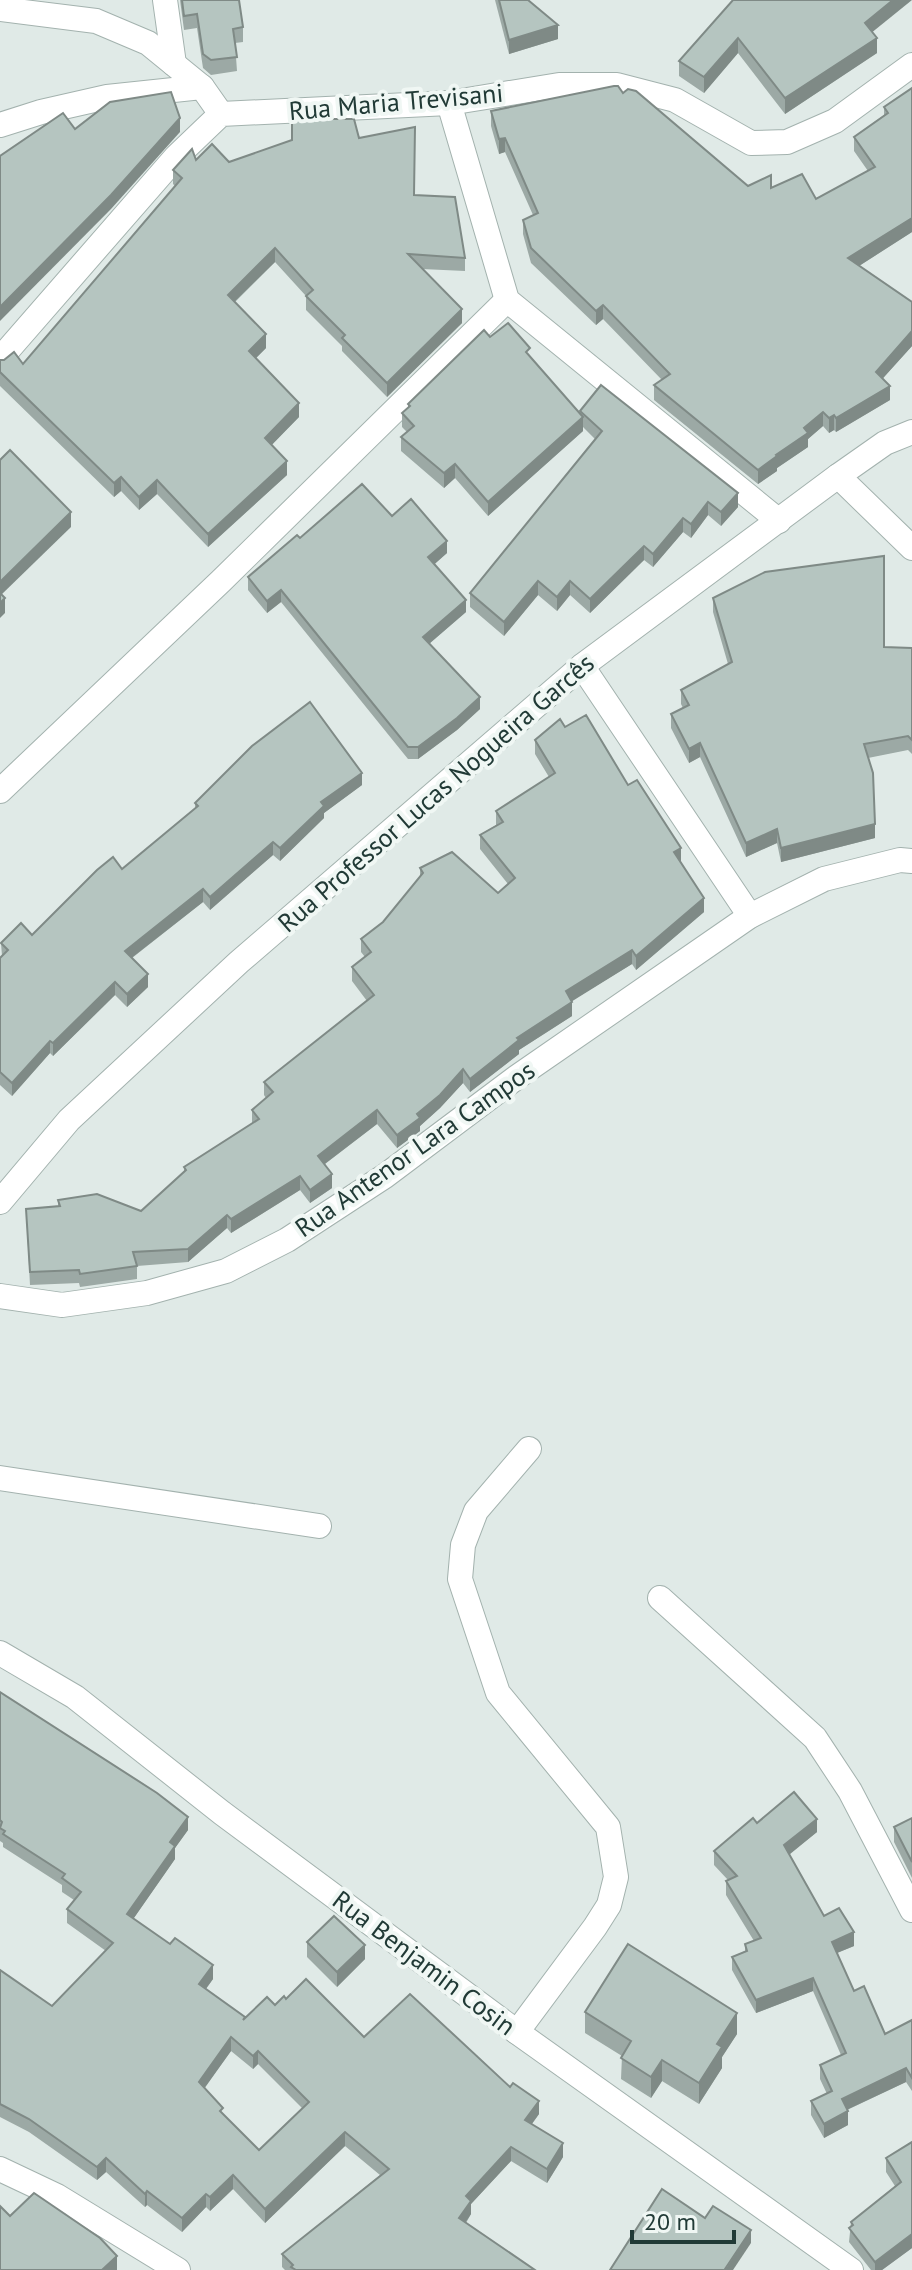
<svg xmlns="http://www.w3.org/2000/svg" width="912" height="2270" viewBox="0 0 912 2270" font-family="'PT Sans',sans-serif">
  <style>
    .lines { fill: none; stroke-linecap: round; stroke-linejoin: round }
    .street-casing { stroke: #a3b2ae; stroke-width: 26 }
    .street { stroke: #fff; stroke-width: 24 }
    .wall { fill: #9ca9a5; fill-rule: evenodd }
    .shaded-wall { fill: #7f8a86 }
    .building { fill: #b5c5c0; stroke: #7f8a86; stroke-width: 2; fill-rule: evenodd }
    .labels { text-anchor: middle; stroke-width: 8; stroke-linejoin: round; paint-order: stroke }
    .street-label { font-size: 26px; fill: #213a36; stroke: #f0f7f4 }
  </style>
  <rect width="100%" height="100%" fill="#e0eae7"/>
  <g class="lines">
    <defs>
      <g id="street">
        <path d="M165 0 174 64"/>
        <path d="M0 9 96 21 148 43 202 87"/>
        <path d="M449 103 507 300 779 521"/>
        <path d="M0 125 41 112 107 97 202 87 221 114"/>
        <path d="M0 359 176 157 221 114 449 103 559 85H617L675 100 751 143 787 142 835 121 912 65"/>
        <path d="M838 476 912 548"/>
        <path d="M582 666 750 916"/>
        <path d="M0 791 221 581 507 300"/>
        <path d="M0 1202 69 1120 239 962 582 666 838 476 885 443 912 432"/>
        <path d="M0 1296 62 1305 147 1293 226 1271 287 1240 385 1176 517 1077 750 916 824 879 900 860 912 861"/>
        <path d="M0 1478 319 1526"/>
        <path d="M660 1598 815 1738 850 1791 912 1910"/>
        <path d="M0 1653 75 1697 222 1813 517 2032 851 2270"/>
        <path d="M517 2032 595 1927 609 1905 616 1877 608 1827 498 1693 460 1579 463 1545 476 1511 529 1449"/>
        <path d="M0 2169 57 2196 178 2270"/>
      </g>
    </defs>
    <use href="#street" class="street-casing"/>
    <use href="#street" class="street"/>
  </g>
  <g class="wall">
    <path d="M180 0H239L243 27V42L235 43 237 71 211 75 203 68 197 28 184 30Z"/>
    <path d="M495 0H528L558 39 509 54Z"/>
    <path d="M733 0 872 32 877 53 785 114 738 53 704 93 679 76V61Z"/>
    <path d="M912 88V232L859 266 912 302V346L882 379 890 400 836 432 834 430 829 433 823 426 808 439V447L777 468V471L758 484 654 400V385L662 380 603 319 596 325 531 263 523 234V220L533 215 505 152 499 154 491 126V111L623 93 748 186 771 188 816 199 868 171 854 151V137L884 115V107Z"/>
    <path d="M359 138 414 195 465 258V271L422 269 462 323 387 397 342 351V346L306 310V296L275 262 235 302 266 348 256 358 299 417 271 445 287 475 208 547 157 494 139 510 121 491 114 497 0 386V360L23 364 175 186 173 184V170L196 160 229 162Z"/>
    <path d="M490 337 530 357 580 414V411L738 507 721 526 708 515 691 538 683 532 653 567 644 560 590 613 570 595 557 611 538 595 504 636 470 607V593L595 439 583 427V431L488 516 455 478 444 488 401 451V437L407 432 402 427V413L408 408V404Z"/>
    <path d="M392 516 447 553 434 564 466 612 429 644 480 709 457 730 418 759H408L281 602 267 613 248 590V577L300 538Z"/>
    <path d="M713 598 884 647 912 648V754L908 750 868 758 875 838 781 862 777 843 746 857 700 757 689 763 671 728V714L683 708 681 704V690L728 664 713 612Z"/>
    <path d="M565 727 628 785 681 862 704 912 636 970 632 964 571 1001 572 1016 519 1050V1054L470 1092 463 1083 440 1108 420 1126V1131L397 1148 377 1124 325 1164 332 1188 310 1203 300 1190 231 1233 227 1228 188 1262 137 1266V1279L80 1287 79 1283 30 1285 26 1209 58 1207V1200L141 1211 184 1173V1167L252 1124V1110L266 1098 264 1095V1082L367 1001 352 981V967L365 957 361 952V939L383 922 420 877V868L498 893 508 884 480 849V835L496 825V811L549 777 535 754V740Z"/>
    <path d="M362 785 324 813V818L280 861 273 855 210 910 203 902 132 958 148 987 127 1007 115 995 53 1056 50 1053 12 1096 0 1085V958L2 956 1 943 32 935 122 869 195 808V803Z"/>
    <path d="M0 1692 188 1830 175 1848V1859L133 1919 213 1979 206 1989 245 2017 275 2005 286 1999 364 2037 539 2114 532 2124 563 2157 547 2183 511 2161 471 2204V2214L466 2223 535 2270H285L282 2267V2254L380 2175 345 2146 265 2223 233 2189 210 2211 206 2207 182 2232 147 2205 145 2207 106 2172 97 2180 29 2132 0 2117V1970L52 2006 106 1951 67 1923V1909L74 1900 62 1892V1885L3 1847V1843L0 1841ZM231 2051 253 2069 258 2064 302 2108 259 2150 223 2114 204 2088Z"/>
    <path d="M912 1818V1878L894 1842V1827Z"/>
    <path d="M757 1823 817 1832 789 1854 824 1916 854 1946 837 1953 854 1991 885 2034 912 2020V2091L906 2082 847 2110 848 2125 824 2138 811 2115V2101L827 2094 820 2079V2065L841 2055 813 1991 756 2013 732 1970V1957L745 1951V1944L754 1941 726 1895V1881L728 1880 714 1865V1851Z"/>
    <path d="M307 1942 365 1959 337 1987 307 1957Z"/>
    <path d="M585 2012 737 2034 722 2057V2068L699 2104 662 2081 651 2098 621 2079 622 2056 585 2033Z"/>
    <path d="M912 2142V2248L882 2270H871L849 2242 851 2222 895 2186 886 2172V2158Z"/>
  </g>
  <g class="shaded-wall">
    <path d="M893 0H912L865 38V23Z"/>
    <path d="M558 25V39L509 54V40Z"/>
    <path d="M738 38V53L704 93V77Z"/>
    <path d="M877 38V53L785 114V98Z"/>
    <path d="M180 118V132L111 209 0 321V307Z"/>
    <path d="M505 138V152L499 154V139Z"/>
    <path d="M912 218V232L848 273V258Z"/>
    <path d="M275 248V262L228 308V295Z"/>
    <path d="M603 305V319L596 325V311Z"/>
    <path d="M462 309V323L387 397V383Z"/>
    <path d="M912 331V346L876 386V372Z"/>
    <path d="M266 334V348L249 365V351Z"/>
    <path d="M890 386V400L836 432V418Z"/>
    <path d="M299 403V417L265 452V438Z"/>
    <path d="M823 412V426L808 439V447L777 468V471L758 484V470Z"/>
    <path d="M834 415V430L829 433V418Z"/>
    <path d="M583 417V431L488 516V502Z"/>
    <path d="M287 461V475L208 547V534Z"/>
    <path d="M455 464V478L444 488V473Z"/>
    <path d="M121 477V491L114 497V483Z"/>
    <path d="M157 480V494L139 510V497Z"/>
    <path d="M738 493V507L721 526V512Z"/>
    <path d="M708 502V515L691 538V524Z"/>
    <path d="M71 512V527L0 596V582Z"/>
    <path d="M683 518V532L653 567V554Z"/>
    <path d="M447 541V553L428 570V557Z"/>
    <path d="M644 546V560L590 613V599Z"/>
    <path d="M538 581V595L504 636V622Z"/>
    <path d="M570 581V595L557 611V597Z"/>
    <path d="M281 590V602L267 613V601Z"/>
    <path d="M5 598V613L0 618V603Z"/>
    <path d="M466 600V612L423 649V637Z"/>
    <path d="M480 697V709L457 730 418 759V747Z"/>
    <path d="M700 743V757L689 763V749Z"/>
    <path d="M362 773V785L324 813V818L280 861V848L321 802Z"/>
    <path d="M875 824V838L781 862V848Z"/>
    <path d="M777 829V843L746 857V843Z"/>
    <path d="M273 842V855L210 910V897Z"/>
    <path d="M681 848V862L674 852Z"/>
    <path d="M203 889V902L125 963V951Z"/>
    <path d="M704 898V912L636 970V956Z"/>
    <path d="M632 950V964L566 1005V991Z"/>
    <path d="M148 974V987L127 1007V994Z"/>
    <path d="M115 982V995L53 1056V1043Z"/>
    <path d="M572 1002V1016L519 1050V1054L470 1092V1079L517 1038Z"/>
    <path d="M50 1041V1053L12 1096V1083Z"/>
    <path d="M463 1069V1083L440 1108 420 1126V1131L397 1148V1135Z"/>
    <path d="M377 1110V1124L318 1169V1156Z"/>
    <path d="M332 1174V1188L310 1203V1190Z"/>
    <path d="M300 1176V1190L231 1233V1219Z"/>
    <path d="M227 1215V1228L188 1262V1249Z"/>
    <path d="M188 1817V1830L175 1848V1859L127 1928V1914L170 1842Z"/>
    <path d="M817 1819V1832L784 1859V1845Z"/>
    <path d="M854 1932V1946L832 1955V1942Z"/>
    <path d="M365 1945V1959L337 1987V1972Z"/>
    <path d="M213 1965V1979L199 1998V1984Z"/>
    <path d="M813 1978V1991L756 2013V2000Z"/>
    <path d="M737 2013V2034L722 2057V2068L699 2104V2083L717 2044Z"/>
    <path d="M231 2037V2051L199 2096V2082Z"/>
    <path d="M258 2051V2064L253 2069V2056Z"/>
    <path d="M662 2060V2081L651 2098V2077Z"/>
    <path d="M906 2068V2082L842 2112V2099Z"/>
    <path d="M539 2101V2114L525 2133V2120Z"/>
    <path d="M848 2111V2125L824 2138V2124Z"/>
    <path d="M345 2132V2146L265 2223V2209Z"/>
    <path d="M563 2143V2157L547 2183V2169Z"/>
    <path d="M511 2147V2161L471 2204V2214L459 2232V2218L466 2196Z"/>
    <path d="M106 2158V2172L97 2180V2167Z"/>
    <path d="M233 2175V2189L210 2211V2197Z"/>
    <path d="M147 2191V2205L145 2207V2194Z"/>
    <path d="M206 2194V2207L182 2232V2218Z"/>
    <path d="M751 2230V2243L733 2270H725Z"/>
    <path d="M912 2234V2248L882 2270H875V2262Z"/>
    <path d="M117 2256V2270H102Z"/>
  </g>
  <g class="building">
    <path d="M182 0H239L243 27 233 29 237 57 211 60 203 54 197 14 184 16Z"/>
    <path d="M499 0H528L558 25 509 40Z"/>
    <path d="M733 0H893L865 23 877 38 785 98 738 38 704 77 679 61Z"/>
    <path d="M614 86H618L623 93 628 89 636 91 748 186 771 175V188L802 174 816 199 875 167 854 137 888 113 884 107 912 88V218L848 258 912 302V331L876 372 890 386 836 418 834 415 829 418 823 412 804 428 808 433 776 455 777 456 758 470 654 385 670 374 603 305 596 311 531 248 523 220 538 213 505 138 499 139 491 111Z"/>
    <path d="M171 92 180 118 111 195 0 307V156L63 113 75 129 110 102Z"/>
    <path d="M292 119H354L359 138 415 127 414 195 455 197 465 258 408 254 462 309 387 383 342 338 345 335 306 296 313 290 275 248 228 295 266 334 249 351 299 403 265 438 287 461 208 534 157 480 139 497 121 477 114 483 0 372V360H4L14 352 23 364 182 178 173 170 192 149 196 160 212 144 229 162 292 140Z"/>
    <path d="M508 323 530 348 526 352 583 417 488 502 455 464 444 473 401 437 414 426 402 413 410 406 408 404 484 330 490 337Z"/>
    <path d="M601 385 738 493 721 512 708 502 691 524 683 518 653 554 644 546 590 599 570 581 557 597 538 581 504 622 470 593 602 431 580 411Z"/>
    <path d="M10 450 71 512 0 582V460Z"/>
    <path d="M362 484 392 516 411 499 447 541 428 557 466 600 423 637 480 697 457 718 418 747H408L281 590 267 601 248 577 297 535 300 538Z"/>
    <path d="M884 556V647L912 648V740L908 736 864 744 873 773 875 824 781 848 777 829 746 843 700 743 689 749 671 714 689 705 681 690 732 662 713 598 765 572Z"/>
    <path d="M0 593 5 598 0 603Z"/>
    <path d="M310 702 362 773 321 802 324 806 280 848 273 842 210 897 203 889 125 951 148 974 127 994 115 982 53 1043 50 1041 12 1083 0 1072V958L8 950 1 943 21 923 32 935 97 870 113 857 122 869 198 806 195 803 252 746Z"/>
    <path d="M586 715 628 785 637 780 681 848 674 852 704 898 636 956 632 950 566 991 572 1002 517 1038 519 1040 470 1079 463 1069 440 1095 417 1114 420 1118 397 1135 377 1110 318 1156 332 1174 310 1190 300 1176 231 1219 227 1215 188 1249 133 1252 137 1266 80 1274 79 1270 30 1272 26 1209 60 1206 58 1200 97 1194 141 1211 186 1170 184 1167 259 1119 252 1110 273 1092 264 1082 374 995 352 967 371 952 361 939 383 922 423 873 420 868 452 852 498 893 515 878 480 835 503 822 496 811 555 773 535 740 560 719 565 727Z"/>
    <path d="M0 1692 157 1793 188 1817 170 1842 175 1846 127 1914 170 1944 175 1938 213 1965 199 1984 245 2017 243 2020 267 1997 275 2005 284 1996 286 1999 306 1979 364 2037 410 1994 510 2087 513 2083 539 2101 525 2120 563 2143 547 2169 511 2147 466 2196 471 2201 459 2218 535 2270H296L291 2267 293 2265 282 2254 389 2169 345 2132 265 2209 233 2175 210 2197 206 2194 182 2218 147 2191 145 2194 106 2158 97 2167 29 2119 0 2104V1970L52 2006 113 1943 67 1909 81 1892 62 1878 65 1874 3 1834 5 1831 0 1828 2 1822 0 1820ZM231 2037 253 2056 258 2051 309 2102 259 2150 220 2111 223 2108 199 2082Z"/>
    <path d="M794 1792 817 1819 784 1845 824 1916 839 1908 854 1932 832 1942 854 1991 864 1986 885 2034 912 2020V2078L906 2068 842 2099 848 2111 824 2124 811 2101 832 2091 820 2065 846 2053 813 1978 756 2000 732 1957 747 1951 745 1944 761 1938 726 1881 737 1876 714 1851 753 1818 757 1823Z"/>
    <path d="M912 1818V1862L894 1827Z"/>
    <path d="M334 1916 365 1945 337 1972 307 1942Z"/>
    <path d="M628 1944 737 2013 717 2044 722 2047 699 2083 662 2060 651 2077 621 2058 631 2041 585 2012Z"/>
    <path d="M912 2142V2234L875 2262 849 2228 853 2225 851 2222 901 2182 886 2158Z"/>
    <path d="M662 2189 705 2218 713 2206 751 2230 725 2269 727 2270H610Z"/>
    <path d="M34 2193 100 2238 117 2256 102 2270H0V2206L10 2216Z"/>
  </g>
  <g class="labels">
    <g class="street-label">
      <text transform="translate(396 102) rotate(-5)" y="9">Rua Maria Trevisani</text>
      <text transform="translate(436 793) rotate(-41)" y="9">Rua Professor Lucas Nogueira Garcês</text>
      <text transform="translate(415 1149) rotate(-35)" y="9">Rua Antenor Lara Campos</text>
      <text transform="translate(424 1963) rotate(37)" y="9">Rua Benjamin Cosin</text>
    </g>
  </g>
  <path d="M632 2230v12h102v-12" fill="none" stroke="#213a36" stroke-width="4"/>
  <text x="644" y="2230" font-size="24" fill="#213a36" stroke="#f0f7f4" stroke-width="6" paint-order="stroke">20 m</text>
</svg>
